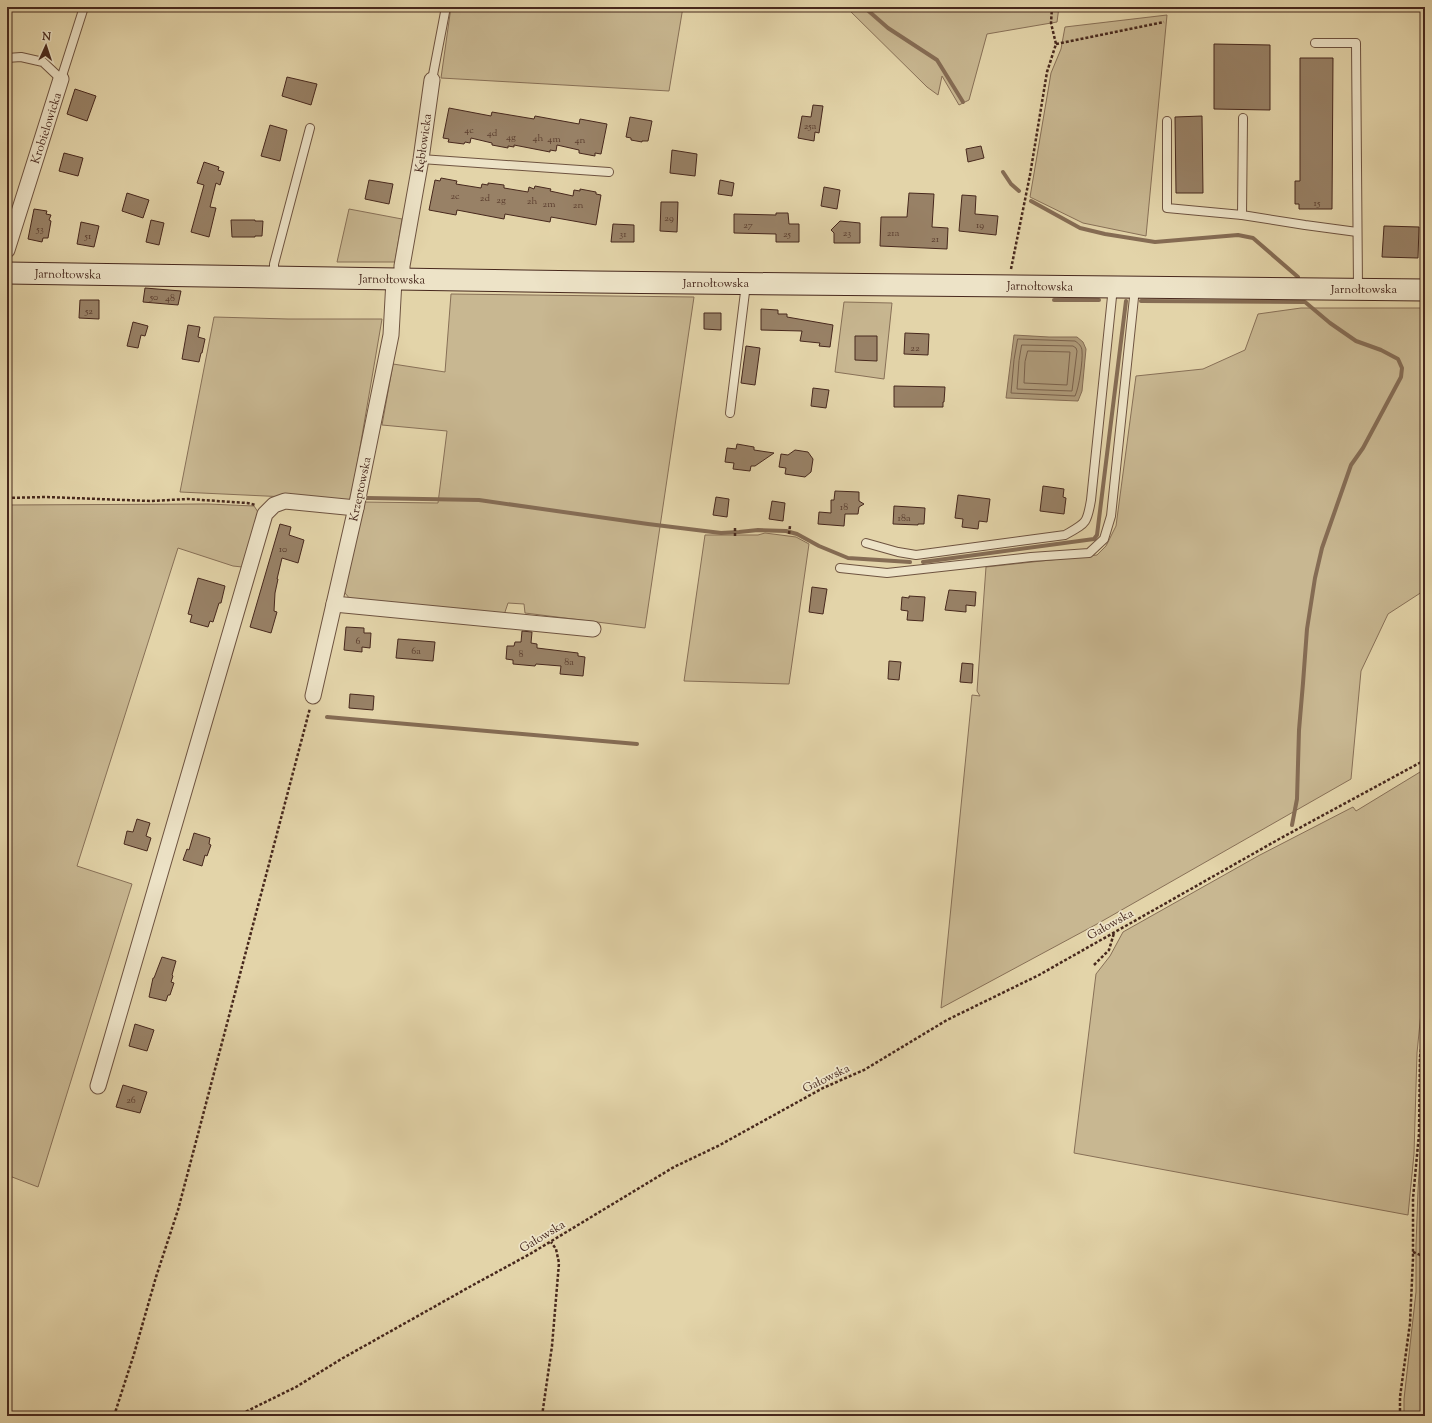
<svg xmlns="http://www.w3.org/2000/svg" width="1432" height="1423" viewBox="0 0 1432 1423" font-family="'Sorts Mill Goudy',serif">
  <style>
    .green { fill: #c8b791; stroke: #887057 }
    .water { fill: #ae9a79; stroke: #856c54 }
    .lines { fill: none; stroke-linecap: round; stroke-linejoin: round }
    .shore { stroke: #7a614b; stroke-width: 1 }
    .stream { stroke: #856c54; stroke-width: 4 }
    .building { fill: #988166; stroke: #47281d }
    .lane-casing { stroke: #6e5340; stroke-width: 10 }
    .street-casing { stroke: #6e5340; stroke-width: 17 }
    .secondary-casing { stroke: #47281d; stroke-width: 23 }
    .path { stroke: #47281d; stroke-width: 2.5; stroke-dasharray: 3 2; stroke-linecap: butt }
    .lane { stroke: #ede3c7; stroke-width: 8 }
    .street { stroke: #ede3c7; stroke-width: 15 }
    .secondary { stroke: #ede3c7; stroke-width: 21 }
    .labels { text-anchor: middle; stroke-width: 3.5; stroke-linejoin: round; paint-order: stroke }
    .number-label { font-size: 10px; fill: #5b3e2f }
    .street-label { font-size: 12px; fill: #47281d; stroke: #ede3c7 }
  </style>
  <rect width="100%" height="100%" fill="#e3d4a9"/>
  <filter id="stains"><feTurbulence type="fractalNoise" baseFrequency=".005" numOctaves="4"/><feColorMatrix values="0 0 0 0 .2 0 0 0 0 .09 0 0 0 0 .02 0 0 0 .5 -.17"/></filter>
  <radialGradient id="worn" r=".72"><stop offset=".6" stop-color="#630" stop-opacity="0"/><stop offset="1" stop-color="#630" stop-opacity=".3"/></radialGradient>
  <g class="green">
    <path d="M451 7H683L669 91 441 78Z"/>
    <path d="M846 7H1059L1057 22 987 34 969 100 959 105 942 76 938 95 927 87Z"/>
    <path d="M1167 15 1146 236 1083 223 1030 197 1051 73 1061 49 1065 27Z"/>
    <path d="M349 209 402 219 395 262H337Z"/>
    <path d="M451 294 694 297 645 628 525 613 524 604 508 603 504 615 350 599 345 593 343 583 363 502 438 503 447 431 382 425 393 364 445 372Z"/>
    <path d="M844 302 892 303 884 379 835 372Z"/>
    <path d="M1301 308H1424L1421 401H1425V590L1388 614 1361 671 1351 779 1097 924 941 1008 972 695 980 696 977 691 986 567 1097 555 1106 546 1116 526 1136 376 1203 369 1245 350 1258 314Z"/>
    <path d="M214 317 288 319H382L351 500 180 492Z"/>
    <path d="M208 504 254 506 258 512 242 567 233 566 178 548 77 866 132 884 38 1187 7 1175V505Z"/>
    <path d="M765 533 796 537 809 544 789 684 684 681 705 535H758Z"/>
    <path d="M1425 769 1424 982 1417 1053 1414 1154 1408 1215 1074 1153 1096 974 1110 956 1123 932 1258 856 1353 807 1356 811Z"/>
    <path d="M1425 1076V1416H1404V1399L1416 1292V1245L1418 1190Z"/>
  </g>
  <path class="water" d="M1014 335 1049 337H1077L1083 342 1086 349 1082 391 1078 401 1006 398Z"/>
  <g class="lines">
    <g class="shore">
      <path d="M1018 339 1075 341C1078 343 1082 346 1082 351 1083 360 1079 388 1075 396L1011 393 1014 360Z"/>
      <path d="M1022 345 1073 346 1076 348 1077 351 1072 391 1017 389 1019 361Z"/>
      <path d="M1028 351 1070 352 1067 385 1024 383 1025 362Z"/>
    </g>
    <g class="stream">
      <path d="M864 7 888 28 937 60 963 102"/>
      <path d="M1003 172 1011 184 1019 191"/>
      <path d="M1031 201 1080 228 1105 234 1155 242 1238 235 1253 238 1298 277"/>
      <path d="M1054 300H1099"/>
      <path d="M1141 301 1305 302 1330 323 1356 341 1381 350 1398 359 1402 368 1401 377 1363 448 1351 465 1322 548 1315 578 1307 629 1303 683 1299 730 1297 799 1292 825"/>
      <path d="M367 498 479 500 648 524 721 533 739 532 758 530 786 531 797 534 819 546 848 558 910 562"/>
      <path d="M923 562 1094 539 1097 535 1126 301"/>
      <path d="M327 717 637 744"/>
    </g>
  </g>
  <g class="building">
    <path d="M1214 44 1270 45V110L1214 109Z"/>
    <path d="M1300 58H1333L1332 209H1299V204H1295V181H1300Z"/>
    <path d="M287 77 317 84 311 105 282 96Z"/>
    <path d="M75 89 96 96 87 121 67 114Z"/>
    <path d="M813 105 823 106 819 133 815 132 814 141 798 138 802 116 811 117Z"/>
    <path d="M449 108 491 116 492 112 534 119 535 116 579 124 580 119 607 124 601 154 595 153V156L579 153V150L557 145 556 151 550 150V152L514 145V147L508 146V148L492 145V143L471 138 470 143 465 142 464 144 448 142 449 139 443 138Z"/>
    <path d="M1202 116 1203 193H1176L1175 117Z"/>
    <path d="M630 117 652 121 648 141H642V142L631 140V138L626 137Z"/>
    <path d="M270 125 287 130 280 161 261 156Z"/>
    <path d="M981 146 984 158 968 162 966 149Z"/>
    <path d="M672 150 697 154 695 176 670 173Z"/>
    <path d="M64 153 83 158 78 176 59 171Z"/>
    <path d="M204 162 219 167 218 170 224 172 220 185 216 183 210 207 216 208 209 237 191 232 204 185 197 183Z"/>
    <path d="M441 178 457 181 456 184 481 188 482 184 488 185V183L504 185V188L528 192 529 187 534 189 535 186 551 189 550 191 573 196 574 190 580 191V189L596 192V194L601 195 596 225 551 217 550 222 505 214 504 219 457 210 456 215 429 210 435 180 440 181Z"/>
    <path d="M369 180 393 184 389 204 365 199Z"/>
    <path d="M720 180 734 183 732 196 718 194Z"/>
    <path d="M824 187 840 190 837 209 821 206Z"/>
    <path d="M127 193 149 200 143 218 122 211Z"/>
    <path d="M909 193 934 194 932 227 948 228 947 249 880 246 881 217H907Z"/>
    <path d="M962 195 976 196 975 214 998 216 996 235 959 231Z"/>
    <path d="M661 202H678L677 232 660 231Z"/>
    <path d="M34 209 47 211 46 214 51 215 49 220 51 221 48 238H43L42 242 28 239Z"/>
    <path d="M776 213H788L789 224H799V242H776V234L734 233V214L776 215Z"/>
    <path d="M151 220 164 223 159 245 146 242Z"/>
    <path d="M231 220H255V221H263L262 236H255V237H232Z"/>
    <path d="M840 221 860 223V243H834V233L831 230Z"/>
    <path d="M81 222 99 226 94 247 77 244Z"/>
    <path d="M613 224 634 225V242H611Z"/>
    <path d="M1384 226 1419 227 1418 258 1382 257Z"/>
    <path d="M145 288 181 291 178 305 143 302Z"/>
    <path d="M80 300H99V319L79 318Z"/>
    <path d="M761 309 778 310V314H787V317L833 325 830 347 819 346 820 343 800 341 802 331 761 330Z"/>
    <path d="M704 313H721V330L704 329Z"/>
    <path d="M133 322 148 326 145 336 141 335 138 348 127 346Z"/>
    <path d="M188 325 200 327 198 337 205 339 202 353H201L199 362 182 359Z"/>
    <path d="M905 333 929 334 928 355 904 354Z"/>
    <path d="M855 336H877V361L855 360Z"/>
    <path d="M746 346 760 348 755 385 741 383Z"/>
    <path d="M894 386 945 387 944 402H943V407H894Z"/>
    <path d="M813 388 829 390 826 408 811 406Z"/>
    <path d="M737 444 754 447V450L774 453 755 466H751L750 471 733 469 734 463 725 462 727 448 736 449Z"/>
    <path d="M795 450 808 452 813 459 811 472 805 477 785 474 786 468 779 467 781 454 788 455Z"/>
    <path d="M1043 486 1064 489 1063 497 1066 498 1064 514 1040 511Z"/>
    <path d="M835 491 859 492V501L864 504 859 507 858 514H845L844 526 818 524 819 512 831 513V500H834Z"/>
    <path d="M958 495 990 499 987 522 979 521 978 529 962 527 963 519 955 518Z"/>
    <path d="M716 497 729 499 727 517 713 515Z"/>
    <path d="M772 501 785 503 783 521 769 519Z"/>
    <path d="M894 506 925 508 924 524H918V525L893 524Z"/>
    <path d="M280 524 291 527 289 535 304 540 298 563 282 558 277 579H278L275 593 274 611 277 612 271 633 250 627Z"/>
    <path d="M198 578 225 586 221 603H219L213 622 210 621 208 627 190 622 192 615 188 614Z"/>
    <path d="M812 587 827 589 823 614 809 612Z"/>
    <path d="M949 590 976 592 975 606 966 605V612L945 610Z"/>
    <path d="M909 596 925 597 923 621 907 620 908 611 901 610 902 597 909 598Z"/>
    <path d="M346 627 364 628V633H371L370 648 362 647V652L344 650Z"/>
    <path d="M522 631 532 632 531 643 537 644V648L578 653V656L585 657 583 676 560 674 561 666 536 664 535 666 513 664V660L506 659 507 646H514L515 642H521Z"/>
    <path d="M398 639 435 642 433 661 396 658Z"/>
    <path d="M889 661 901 662 899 680 888 679Z"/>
    <path d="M962 663 973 664 972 683 960 682Z"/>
    <path d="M350 694 374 696 373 710 349 708Z"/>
    <path d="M137 819 150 823 146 836 151 838 147 851 124 844 127 831 133 832Z"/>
    <path d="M194 833 210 838 209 844 211 845 207 856 205 855 202 866 183 860 187 849 189 850Z"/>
    <path d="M162 957 176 961 172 975 173 976 171 982 174 983 170 995H168L166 1001 149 997 153 978H154Z"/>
    <path d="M135 1024 154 1030 147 1051 129 1046Z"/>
    <path d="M123 1085 147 1092 140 1113 116 1107Z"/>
  </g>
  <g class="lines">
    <defs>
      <g id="lane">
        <path d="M1315 43H1356L1358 288"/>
        <path d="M7 58 21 57 43 62 61 79 84 7"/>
        <path d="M432 80 446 7"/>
        <path d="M1243 118 1242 215 1305 225 1357 232"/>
        <path d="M1167 121V208L1242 215"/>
        <path d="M421 159 609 172"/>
        <path d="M274 277V264L310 128"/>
        <path d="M730 413 746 284"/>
        <path d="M866 543 898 552 916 555 1065 535C1086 523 1087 524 1091 500L1113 287"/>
        <path d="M840 568 887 573 1031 557 1089 553 1104 539 1111 516 1135 288"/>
      </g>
      <g id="street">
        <path d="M7 250 61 79"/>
        <path d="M402 279V266L421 159 432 80"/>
        <path d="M334 604 593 629"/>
        <path d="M313 696 356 508 391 335 394 280"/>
        <path d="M98 1086 265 514 274 505 285 501 356 508"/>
      </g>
      <path id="secondary" d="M7 273 593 282 1425 290"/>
    </defs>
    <use href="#lane" class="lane-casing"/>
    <use href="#street" class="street-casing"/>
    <use href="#secondary" class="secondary-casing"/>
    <g class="path">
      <path d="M1056 44 1164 22"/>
      <path d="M1011 269 1030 175 1047 72 1056 44 1051 23 1052 7"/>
      <path d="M7 498 46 497 151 501 188 499 247 503 256 505"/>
      <path d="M789 534 790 526"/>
      <path d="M735 536V526"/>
      <path d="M1094 965 1109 950 1114 933"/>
      <path d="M1413 1252 1425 1257"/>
      <path d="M114 1416 134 1354 156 1277 178 1210 310 708"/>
      <path d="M237 1416 296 1387 343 1358 473 1285 530 1254 674 1167 718 1146 823 1088 864 1070 947 1020 1039 975 1281 838 1425 760"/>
      <path d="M542 1416 552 1346 559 1263 556 1249 551 1242"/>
      <path d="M1400 1416V1397L1410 1323 1413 1259V1198L1419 1134 1420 1057 1425 1015"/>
    </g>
    <use href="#lane" class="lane"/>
    <use href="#street" class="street"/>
    <use href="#secondary" class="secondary"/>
  </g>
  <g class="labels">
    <g class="number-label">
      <text x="810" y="129">25a</text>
      <text x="469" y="133">4c</text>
      <text x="492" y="136">4d</text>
      <text x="511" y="140">4g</text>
      <text x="538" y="141">4h</text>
      <text x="554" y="142">4m</text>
      <text x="580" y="143">4n</text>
      <text x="455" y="199">2c</text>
      <text x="485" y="201">2d</text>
      <text x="501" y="203">2g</text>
      <text x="532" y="204">2h</text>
      <text x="1317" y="206">15</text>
      <text x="549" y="207">2m</text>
      <text x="578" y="208">2n</text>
      <text x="669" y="221">29</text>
      <text x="748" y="228">27</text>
      <text x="980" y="228">19</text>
      <text x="40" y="232">53</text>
      <text x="847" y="236">23</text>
      <text x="893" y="236">21a</text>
      <text x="623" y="237">31</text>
      <text x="787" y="237">25</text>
      <text x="88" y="239">51</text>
      <text x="935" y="242">21</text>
      <text x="154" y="300">50</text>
      <text x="170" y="301">48</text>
      <text x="89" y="314">52</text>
      <text x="915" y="351">22</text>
      <text x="844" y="510">18</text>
      <text x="904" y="521">18a</text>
      <text x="283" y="552">10</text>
      <text x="358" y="644">6</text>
      <text x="416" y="654">6a</text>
      <text x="521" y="657">8</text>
      <text x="569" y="665">8a</text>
      <text x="131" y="1103">26</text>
    </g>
    <g class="street-label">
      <text transform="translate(46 128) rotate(-72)" y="4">Krobielowicka</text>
      <text transform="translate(423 143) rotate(-82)" y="4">Kębłowicka</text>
      <text transform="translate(68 274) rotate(1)" y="4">Jarnołtowska</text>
      <text transform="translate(392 279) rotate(1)" y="4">Jarnołtowska</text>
      <text x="716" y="287">Jarnołtowska</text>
      <text transform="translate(1040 286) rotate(1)" y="4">Jarnołtowska</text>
      <text x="1364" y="293">Jarnołtowska</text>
      <text transform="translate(360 489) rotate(-78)" y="4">Krzeptowska</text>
      <text transform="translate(1110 924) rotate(-29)" y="4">Gałowska</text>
      <text transform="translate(826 1078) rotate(-26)" y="4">Gałowska</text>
      <text transform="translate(542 1236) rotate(-31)" y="4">Gałowska</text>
    </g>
  </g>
  <rect width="1432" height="1423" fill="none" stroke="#e3d4a9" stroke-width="24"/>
  <rect x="8" y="8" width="1416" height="1407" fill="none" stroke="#47281d" stroke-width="2"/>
  <rect x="12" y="12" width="1408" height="1399" fill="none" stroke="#47281d"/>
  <g transform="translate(46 46) rotate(3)" stroke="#ede3c7" stroke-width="3" paint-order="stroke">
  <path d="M0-3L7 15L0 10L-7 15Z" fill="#47281d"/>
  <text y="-6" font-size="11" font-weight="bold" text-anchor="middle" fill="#47281d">N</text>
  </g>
  <rect width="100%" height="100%" filter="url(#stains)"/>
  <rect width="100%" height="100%" fill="url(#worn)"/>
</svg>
